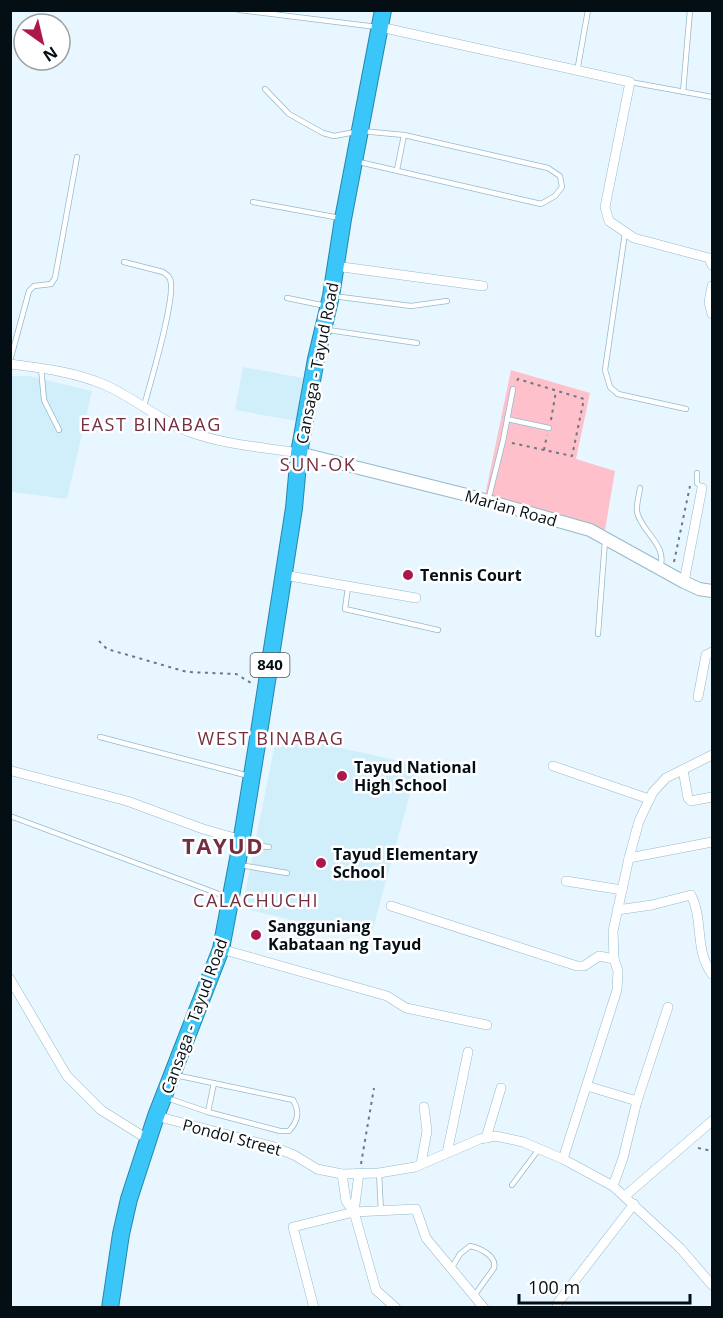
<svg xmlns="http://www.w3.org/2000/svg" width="723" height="1318" viewBox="0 0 723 1318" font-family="'Open Sans',sans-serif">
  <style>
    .built { fill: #d1eefb }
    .green { fill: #fec0ca }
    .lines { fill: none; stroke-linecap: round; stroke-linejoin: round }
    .lane-casing { stroke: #93bacb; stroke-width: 6 }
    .street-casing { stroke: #93bacb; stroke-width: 10 }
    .secondary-casing { stroke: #93bacb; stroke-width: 14 }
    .highway-casing { stroke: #2786a9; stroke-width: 18 }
    .path { stroke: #6b7980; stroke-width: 2; stroke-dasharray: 3 4.5; stroke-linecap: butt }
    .lane { stroke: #fff; stroke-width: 4.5 }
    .street { stroke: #fff; stroke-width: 9 }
    .secondary { stroke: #fff; stroke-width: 12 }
    .highway { stroke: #3bc6f9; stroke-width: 16 }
    .poi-dot { fill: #ab194c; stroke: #fff; stroke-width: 2 }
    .labels { text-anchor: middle; stroke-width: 5; stroke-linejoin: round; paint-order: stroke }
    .shield { fill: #fff; stroke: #4f575b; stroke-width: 1.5 }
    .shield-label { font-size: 15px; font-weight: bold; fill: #030f15 }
    .street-label { font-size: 16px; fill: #030f15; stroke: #fff }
    .poi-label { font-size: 16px; font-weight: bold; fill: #030f15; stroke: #fff; text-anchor: start }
    .neighbourhood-label { font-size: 18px; letter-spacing: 1.5px; fill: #752e3f; stroke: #fff }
    .district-label { font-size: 22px; font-weight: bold; letter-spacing: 1.5px; fill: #752e3f; stroke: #fff }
  </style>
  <rect width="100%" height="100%" fill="#e8f7ff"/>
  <g class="built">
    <path d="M243 367 303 378 296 421 235 410Z"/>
    <path d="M11 376H29L92 391 67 499 11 492Z"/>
    <path d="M277 734 418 765 370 939 242 908Z"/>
  </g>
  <path class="green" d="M511 370 590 393 576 459 615 471 605 530 485 496Z"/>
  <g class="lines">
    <defs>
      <g id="lane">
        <path d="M239 10 377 27"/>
        <path d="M577 72 588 10"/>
        <path d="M630 82 712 97"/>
        <path d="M265 89 289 114 323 133 334 136 361 131 404 135 548 168 560 176 562 187 555 196 541 204 359 162"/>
        <path d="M683 92 690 10"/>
        <path d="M397 170 404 135"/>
        <path d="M253 202 340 218"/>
        <path d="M625 233 605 370 610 387 618 394 686 409"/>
        <path d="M124 262 163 272C167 275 168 275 170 279 177 295 150 384 144 406"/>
        <path d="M333 296 411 306 447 301"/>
        <path d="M287 298 326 306"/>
        <path d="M328 330 417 343"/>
        <path d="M10 361 29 291 34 286 51 284 55 278 77 157"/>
        <path d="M41 368 44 400 59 430"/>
        <path d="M507 419 549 428"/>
        <path d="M697 473V483L702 488"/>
        <path d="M640 488C639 496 636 505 637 512 642 533 668 545 660 568"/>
        <path d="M488 501 503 441 513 389"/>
        <path d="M348 587 345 609 438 630"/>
        <path d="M598 634 605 541"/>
        <path d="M100 737 249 776"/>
        <path d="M10 816 227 897"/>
        <path d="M245 844 269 847"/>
        <path d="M240 865 287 873"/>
        <path d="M167 1098 208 1112 280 1131H289C298 1121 300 1112 293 1100L175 1075"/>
        <path d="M208 1112 214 1083"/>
        <path d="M379 1173 381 1212"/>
        <path d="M512 1185 539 1149"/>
        <path d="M451 1269 460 1254 470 1246C480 1248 497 1256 494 1268L474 1296"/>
      </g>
      <g id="street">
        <path d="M380 27 630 82 605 207 609 221 634 238 709 258 712 265"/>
        <path d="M335 266 483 286"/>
        <path d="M712 286 709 302 712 314"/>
        <path d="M10 364C42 368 75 372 105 385 135 398 160 421 190 432 225 445 262 447 299 453"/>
        <path d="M284 575 416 598"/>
        <path d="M684 582 702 488"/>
        <path d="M698 697 706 655 712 652"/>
        <path d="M553 766 649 799"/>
        <path d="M683 770 688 798 691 801 712 797"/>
        <path d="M12 771 127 801 203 829 242 840"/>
        <path d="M629 858 712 842"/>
        <path d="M566 881 622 890"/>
        <path d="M391 906 577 966H584L599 956 614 959"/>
        <path d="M617 910 652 905 691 895C704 920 694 950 712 974"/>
        <path d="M221 949 387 996 406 1008 487 1025"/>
        <path d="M10 979 67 1076 101 1110 149 1140"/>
        <path d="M587 1086 637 1101"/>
        <path d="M156 1116 271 1146 294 1155 317 1169 342 1174 379 1173 415 1167 480 1139 496 1136 523 1142 563 1159 613 1186 680 1248 712 1285"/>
        <path d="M486 1138 501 1088"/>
        <path d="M447 1153 468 1052"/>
        <path d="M563 1159 617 990 618 971 614 959 613 931 629 858 639 821 653 792 666 778 712 755"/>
        <path d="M421 1164 427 1131 424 1107"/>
        <path d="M342 1174 346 1201 354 1212 376 1290 396 1308"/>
        <path d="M613 1186 623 1158 637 1101 668 1007"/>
        <path d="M625 1196 712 1121"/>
        <path d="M354 1212 359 1173"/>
        <path d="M557 1304 634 1204"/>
        <path d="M314 1308 293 1227 354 1212 416 1209 426 1238 484 1308"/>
      </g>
      <path id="secondary" d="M299 453 463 494 590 530 684 582 699 589 712 591"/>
      <path id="highway" d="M110 1308 121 1234 129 1199 156 1116 221 949 241 843 260 726 294 508 299 453 316 359 331 296 343 219 383 10"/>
    </defs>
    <use href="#lane" class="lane-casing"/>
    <use href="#street" class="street-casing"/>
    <use href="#secondary" class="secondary-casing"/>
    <use href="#highway" class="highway-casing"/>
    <g class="path">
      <path d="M551 420 556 391"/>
      <path d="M512 443 572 456 584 399 518 379 516 383"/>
      <path d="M544 450 547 435"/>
      <path d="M674 562 690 486"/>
      <path d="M99 641 107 649 187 672 236 674 253 684"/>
      <path d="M698 1148 712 1151"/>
      <path d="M361 1164 374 1088"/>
    </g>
    <use href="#lane" class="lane"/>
    <use href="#street" class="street"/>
    <use href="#secondary" class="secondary"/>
    <use href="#highway" class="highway"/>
  </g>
  <g class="poi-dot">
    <circle cx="408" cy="575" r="6"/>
    <circle cx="342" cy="776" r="6"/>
    <circle cx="321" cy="863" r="6"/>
    <circle cx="256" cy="935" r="6"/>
  </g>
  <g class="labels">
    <rect class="shield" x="250.5" y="653" width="39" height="24" rx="4.5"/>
    <g class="shield-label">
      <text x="270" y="670">840</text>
    </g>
    <g class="street-label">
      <text transform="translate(317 363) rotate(-79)" y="6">Cansaga - Tayud Road</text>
      <text transform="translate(511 508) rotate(16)" y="6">Marian Road</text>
      <text transform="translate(194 1016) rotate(-70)" y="6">Cansaga - Tayud Road</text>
      <text transform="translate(232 1137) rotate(15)" y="6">Pondol Street</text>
    </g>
    <g class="poi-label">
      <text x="420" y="581">Tennis Court</text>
      <text x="354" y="773">Tayud National<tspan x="354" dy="18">High School</tspan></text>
      <text x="333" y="860">Tayud Elementary<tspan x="333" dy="18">School</tspan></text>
      <text x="268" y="932">Sangguniang<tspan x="268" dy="18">Kabataan ng Tayud</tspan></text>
    </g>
    <g class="neighbourhood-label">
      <text x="151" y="431">EAST BINABAG</text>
      <text x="318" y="471">SUN-OK</text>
      <text x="271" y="745">WEST BINABAG</text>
      <text x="256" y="907">CALACHUCHI</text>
    </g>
    <g class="district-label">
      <text x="223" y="854">TAYUD</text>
    </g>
  </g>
  <rect width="723" height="1318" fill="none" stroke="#030f15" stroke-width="24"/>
  <g transform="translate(42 42) rotate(146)"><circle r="28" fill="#ffffff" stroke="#9a9fa1" stroke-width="1.5"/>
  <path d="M0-4.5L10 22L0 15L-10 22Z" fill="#ab194c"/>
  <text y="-9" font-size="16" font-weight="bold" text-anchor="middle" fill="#030f15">N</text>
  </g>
  <path d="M519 1294v9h171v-9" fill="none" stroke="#030f15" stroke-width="3"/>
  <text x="528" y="1294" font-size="18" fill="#030f15" stroke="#ffffff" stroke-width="4.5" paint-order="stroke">100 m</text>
</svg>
